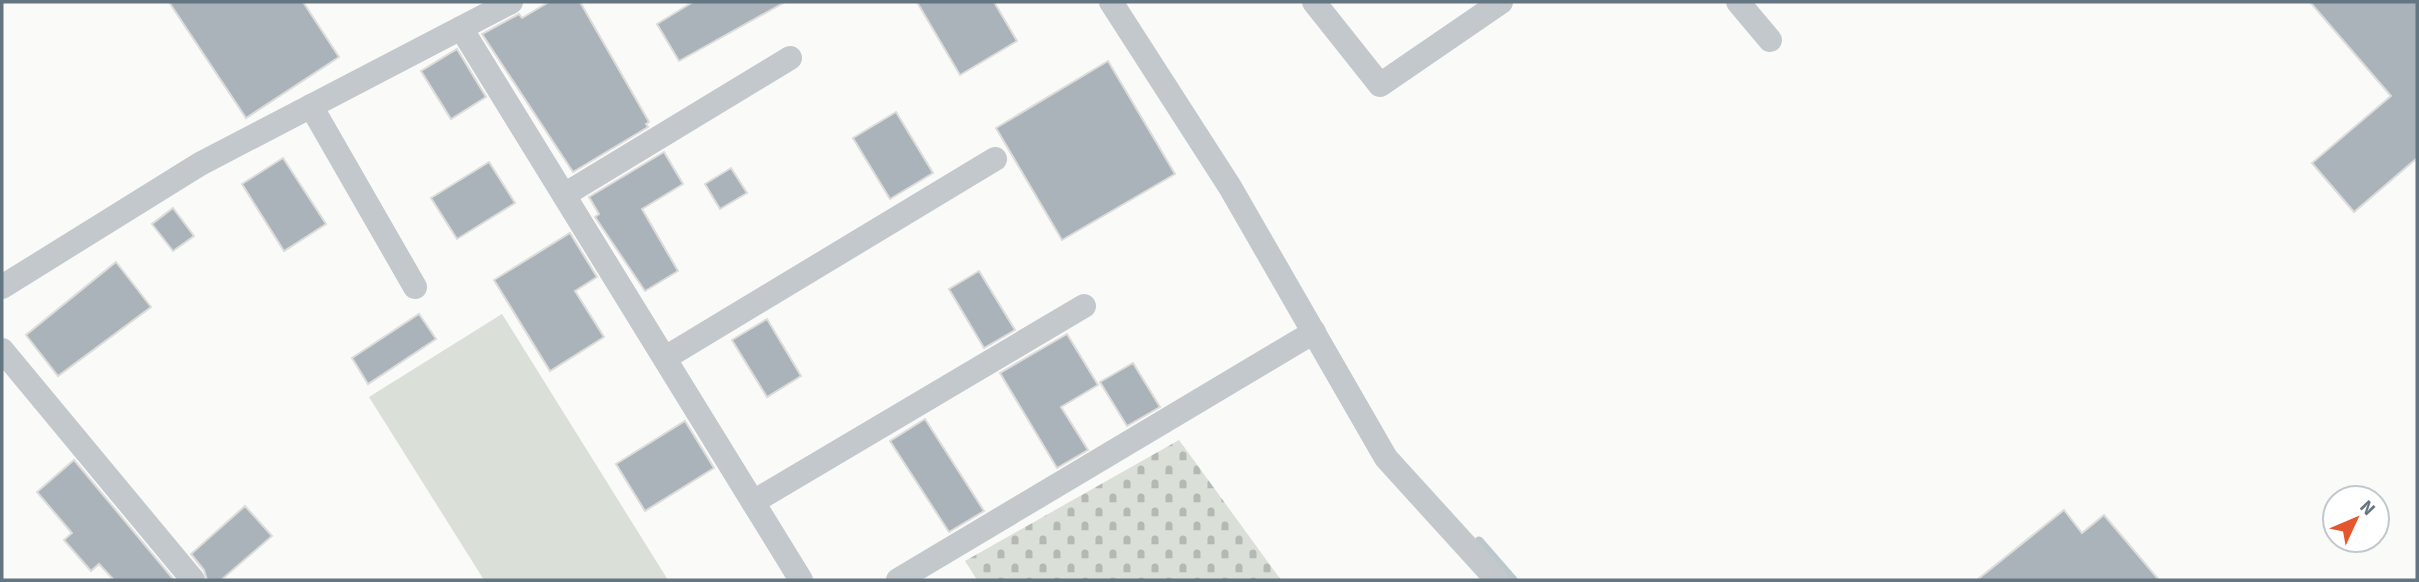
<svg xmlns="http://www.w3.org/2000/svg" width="2419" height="582" viewBox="0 0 2419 582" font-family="'Source Sans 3',sans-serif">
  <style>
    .grass { fill: #dadfd7 }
    .cemetery { fill: url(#cemetery-stones) }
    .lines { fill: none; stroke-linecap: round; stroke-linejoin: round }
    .stream { stroke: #bbc7cb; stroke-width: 9 }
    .building { fill: #aab3b9; stroke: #dcdcda; stroke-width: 2 }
    .minor { stroke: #c3c8cc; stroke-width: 24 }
  </style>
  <defs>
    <pattern id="cemetery-stones" width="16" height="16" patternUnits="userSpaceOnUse" patternTransform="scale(1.75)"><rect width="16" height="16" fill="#dadfd7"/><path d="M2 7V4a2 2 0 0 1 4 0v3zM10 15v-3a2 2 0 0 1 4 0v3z" fill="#b4b9b4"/></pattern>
  </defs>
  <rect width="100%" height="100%" fill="#fafaf8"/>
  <path class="grass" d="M502 314 668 580H484L369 397Z"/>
  <path class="cemetery" d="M1179 440 1281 580H977L965 561Z"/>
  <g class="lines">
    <path class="stream" d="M1479 541 1513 580"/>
  </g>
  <g class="building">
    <path d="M169 2H303L339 57 246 118Z"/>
    <path d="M549 2H580L649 122 646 124 648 127 573 172 482 34 519 14 522 18Z"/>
    <path d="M693 2H785L679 61 657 24Z"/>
    <path d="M917 2H994L1017 41 960 75Z"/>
    <path d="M2310 2H2417V158L2354 212 2312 163 2391 96Z"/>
    <path d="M457 49 486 97 451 119 421 71Z"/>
    <path d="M1108 61 1175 174 1062 240 996 128Z"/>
    <path d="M896 112 933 173 890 199 853 138Z"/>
    <path d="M664 152 683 184 642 209 678 271 645 291 595 217 599 214 589 197Z"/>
    <path d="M283 158 326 224 284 251 242 184Z"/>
    <path d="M489 162 515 203 457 239 431 198Z"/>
    <path d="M731 168 747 193 720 209 705 184Z"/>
    <path d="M173 208 194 236 173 251 152 224Z"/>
    <path d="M570 233 597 277 575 291 604 337 550 371 494 280Z"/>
    <path d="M116 262 151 307 58 376 26 335Z"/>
    <path d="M979 271 1015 330 984 348 949 289Z"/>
    <path d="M419 314 436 339 368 384 352 358Z"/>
    <path d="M767 319 801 376 767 397 732 340Z"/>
    <path d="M1067 334 1098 385 1061 407 1088 450 1057 468 1000 373Z"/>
    <path d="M1133 363 1160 407 1127 426 1100 382Z"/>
    <path d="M925 419 984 511 949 532 890 441Z"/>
    <path d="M685 421 714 468 645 511 616 464Z"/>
    <path d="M74 460 174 580H114L99 564 91 571 64 540 72 533 37 492Z"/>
    <path d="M245 506 272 536 221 580H207L204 570 191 554Z"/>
    <path d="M2064 510 2082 533 2104 515 2159 580H1977Z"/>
  </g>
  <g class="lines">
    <g class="minor">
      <path d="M1111 2 1230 187 1386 458 1497 580"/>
      <path d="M1314 2 1380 85 1501 2"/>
      <path d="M1738 2 1770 40"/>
      <path d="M461 28 801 580"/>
      <path d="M311 106 415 287"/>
      <path d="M564 195 790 58"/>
      <path d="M2 287 200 164 511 2"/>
      <path d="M2 350 193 580"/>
      <path d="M665 358 995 159"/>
      <path d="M753 502 1084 306"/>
      <path d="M898 580 1314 332"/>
    </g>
  </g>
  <rect width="2419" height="582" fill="none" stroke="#657683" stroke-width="7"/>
  <g transform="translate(2356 519) rotate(46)"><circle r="33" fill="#ffffff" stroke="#c1c8cd" stroke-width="2"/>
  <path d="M0-5L12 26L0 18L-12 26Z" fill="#e4572e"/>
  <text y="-10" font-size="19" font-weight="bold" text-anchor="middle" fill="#657683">N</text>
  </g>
</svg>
